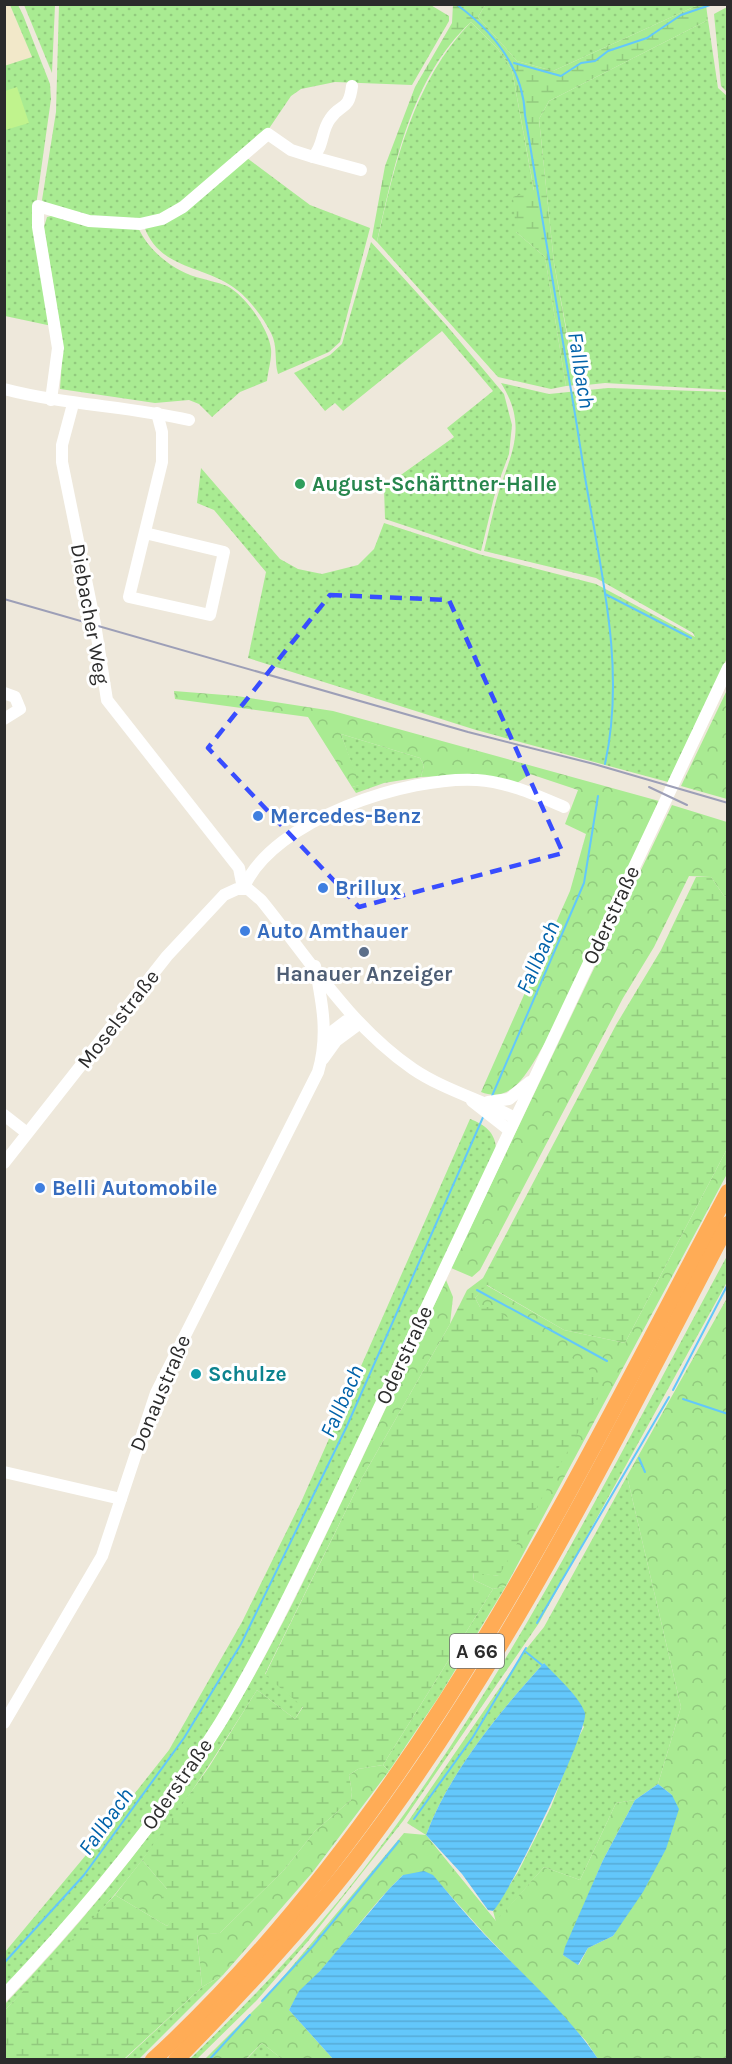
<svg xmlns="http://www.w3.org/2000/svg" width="732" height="2064" viewBox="0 0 732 2064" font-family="Karla,sans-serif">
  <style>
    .education { fill: #f2e8c9 }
    .green { fill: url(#green-dots) }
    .forest { fill: url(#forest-crowns) }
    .wetland { fill: url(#wetland-marsh) }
    .pitch { fill: #c0f38d }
    .water { fill: url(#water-rules) }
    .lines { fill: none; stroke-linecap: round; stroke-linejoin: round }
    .stream { stroke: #63c7fb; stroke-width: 2 }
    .minor { stroke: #fff; stroke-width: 12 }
    .highway { stroke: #ffac56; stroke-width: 16 }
    .rail { stroke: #9d9fb7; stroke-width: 2 }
    .marked { fill: none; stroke: #384dff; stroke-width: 4.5; stroke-dasharray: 12 8; stroke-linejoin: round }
    .leisure-dot { fill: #2e9e5b; stroke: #fff; stroke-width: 2 }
    .shop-dot { fill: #3f7fe0; stroke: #fff; stroke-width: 2 }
    .service-dot { fill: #5c6f8a; stroke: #fff; stroke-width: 2 }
    .culture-dot { fill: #0f9aa8; stroke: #fff; stroke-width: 2 }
    .labels { text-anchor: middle; stroke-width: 6; stroke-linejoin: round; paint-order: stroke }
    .shield { fill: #fff; stroke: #6b6b6b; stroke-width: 1.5 }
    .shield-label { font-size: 20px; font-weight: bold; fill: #2b2b2b }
    .leisure-label { font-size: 21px; font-weight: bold; fill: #27864d; stroke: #fff; text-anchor: start }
    .street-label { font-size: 21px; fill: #2b2b2b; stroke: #fff }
    .shop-label { font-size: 21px; font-weight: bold; fill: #366cbe; stroke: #fff; text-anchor: start }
    .service-label { font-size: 21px; font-weight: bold; fill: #4e5e75; stroke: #fff }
    .culture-label { font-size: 21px; font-weight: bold; fill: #0d838f; stroke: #fff; text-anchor: start }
    .water-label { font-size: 22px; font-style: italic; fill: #0062aa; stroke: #fff }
  </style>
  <defs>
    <pattern id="green-dots" width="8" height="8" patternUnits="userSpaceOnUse" patternTransform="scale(1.5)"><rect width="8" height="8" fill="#a9eb92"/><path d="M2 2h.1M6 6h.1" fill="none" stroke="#92ca7e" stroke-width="1.8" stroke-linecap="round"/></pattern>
    <pattern id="forest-crowns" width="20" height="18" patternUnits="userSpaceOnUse" patternTransform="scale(1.5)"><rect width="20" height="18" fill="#a9eb92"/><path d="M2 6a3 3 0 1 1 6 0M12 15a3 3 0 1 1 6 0" fill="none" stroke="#92ca7e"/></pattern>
    <pattern id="wetland-marsh" width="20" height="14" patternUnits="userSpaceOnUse" patternTransform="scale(1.5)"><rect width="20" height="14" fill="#a9eb92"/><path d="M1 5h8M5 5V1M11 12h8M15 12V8" fill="none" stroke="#92ca7e"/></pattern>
    <pattern id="water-rules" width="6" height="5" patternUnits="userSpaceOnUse" patternTransform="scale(1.5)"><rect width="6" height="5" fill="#63c7fb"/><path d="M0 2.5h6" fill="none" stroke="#56abd7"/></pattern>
  </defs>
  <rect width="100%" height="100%" fill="#eee8db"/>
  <path class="education" d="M4 5H10L32 57 5 66Z"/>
  <g class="green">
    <path d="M429 4 449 16V21L412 85 335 82 301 89 291 96 266 133 181 206 140 222 89 218 46 206 42 200 56 112 59 5Z"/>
    <path d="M10 5H18L23 15 50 84 51 99 36 206 52 326 5 316 4 66 32 57Z"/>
    <path d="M24 5H55L52 73Z"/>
    <path d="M485 5H698L553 71 517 61 478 17Z"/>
    <path d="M727 7V92L721 86 714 14Z"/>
    <path d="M708 20 718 88 727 96V390L605 383 577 386 554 263 539 119 549 101Z"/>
    <path d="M471 22 498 49 512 70 534 191 516 232 545 257 566 386 551 389 498 377 377 242C395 163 413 82 471 22Z"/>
    <path d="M247 158 310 205 370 228 340 342 329 352 278 374C274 361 278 346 271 333 263 317 248 297 233 287 202 265 159 269 144 226Z"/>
    <path d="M55 215 138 227C148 250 171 269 196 277 206 280 217 282 227 286 245 295 269 329 271 349 272 359 268 371 267 381L240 392 212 417 199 404 189 400 155 403 60 389 63 345 44 227 47 217Z"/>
    <path d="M371 242 447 326 504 394 512 425 509 454 496 489 481 551 385 519 384 487 454 437 447 428 493 391 442 331 343 411 335 403 325 411 294 373 330 355 342 344Z"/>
    <path d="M501 383 549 394 608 388 727 392V658L668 782 476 730 248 658 266 572 214 510 197 503 201 468 280 559 298 569 322 574 358 565 374 549 384 523 482 555 596 584 695 637 693 633 596 578 484 551C489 531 493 510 499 491 513 449 527 425 501 383Z"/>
    <path d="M341 734 420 758 424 765 421 777 384 783 356 793 352 787 359 785Z"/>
    <path d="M470 1119C484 1124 495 1132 496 1148L272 1622 201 1746 124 1852 5 1990V1952L86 1855 169 1750 242 1622 302 1500Z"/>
    <path d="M727 1256V1282L539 1623 403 1821 309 1940 257 2000 197 2059H190C243 2008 293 1956 340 1899 497 1704 608 1475 727 1256Z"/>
    <path d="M627 1476 681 1707 658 1784 635 1800 616 1803 580 1880 544 1867 496 1922 493 1911 518 1872 551 1807 574 1746 584 1727 544 1663C500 1711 449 1773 426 1835L407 1823 527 1648 544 1627Z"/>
    <path d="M353 1478H362L265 1674 303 1706 295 1719 257 1690C213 1760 168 1831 115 1894 81 1935 42 1972 5 2010V2004C87 1918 162 1826 225 1725 274 1647 313 1562 353 1478Z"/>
    <path d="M506 1586 440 1695 389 1771 383 1765 493 1589Z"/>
    <path d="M223 1975 139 2059 124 2060 202 1987Z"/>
    <path d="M262 2043 282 2059 246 2060Z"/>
  </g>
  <g class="forest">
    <path d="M727 690V799L681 786Z"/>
    <path d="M174 691 237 696 333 711 659 801 553 1032C534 1054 520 1107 481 1092L570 891 586 834 565 824 578 790 530 774 517 783 447 776 421 777 424 765 420 758 341 734 360 785 352 787 308 717 175 699Z"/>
    <path d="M672 805 727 822V897L724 896 711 877 689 876 654 947 623 998 480 1270 472 1277 451 1268Z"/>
    <path d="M727 1149V1174L506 1586 493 1589 474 1580 473 1572 499 1576 480 1307 475 1298 486 1285 564 1330 625 1343Z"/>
    <path d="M446 1280 453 1297 450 1324 362 1478H353Z"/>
    <path d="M727 1298V2059H598L586 2041 483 1932 433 1876 403 1875C372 1904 349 1939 321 1970 309 1984 298 1993 289 2010L333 2059H282L262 2043 246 2059 204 2060 262 2002 404 1833 426 1835 496 1921 544 1867 580 1880 616 1803 635 1800 603 1860 563 1955 579 1965 588 1948 613 1936 627 1913 672 1795 658 1784 681 1707 627 1476Z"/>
    <path d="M383 1765 389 1771 312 1873 223 1975 202 1987 197 1934 220 1933 284 1870 315 1831 351 1800 352 1792 349 1775 358 1769Z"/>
    <path d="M142 1860 167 1889 173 1919 167 1926 115 1895Z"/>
  </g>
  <g class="wetland">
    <path d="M453 4 485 5 478 17 517 61 553 71 698 5H706L708 20 549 101 539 119 554 263 576 385 566 386 545 257 516 232 513 197 534 190 512 70 498 49 471 22C411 77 394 167 377 242L372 237 385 166 415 87 452 23Z"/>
    <path d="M696 877H711L724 896 727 897V1149L625 1343 564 1330 487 1285 475 1298 480 1307H491L588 1368 603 1387 499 1576 473 1573 474 1580 493 1589 383 1765 358 1769 349 1775 352 1792 351 1800 315 1831 284 1870 220 1933 197 1935 202 1987 124 2059H5V2010L115 1895 167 1926 172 1919 159 1902 167 1889 142 1860 209 1767 257 1690 295 1719 303 1707 265 1675 362 1478 450 1324 467 1290 483 1278 616 1025 661 950Z"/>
  </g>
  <path class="pitch" d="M17 87 29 123 5 130V91Z"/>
  <g class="water">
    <path d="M544 1663C555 1675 580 1697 585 1713 589 1729 509 1896 493 1911L488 1910 462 1874 426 1835C449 1773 500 1711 544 1663Z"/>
    <path d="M658 1784 672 1795 679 1809 666 1849 643 1892 613 1936 588 1948 578 1965 563 1955 565 1947 603 1860 635 1800Z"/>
    <path d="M424 1871 433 1875C450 1895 466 1915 484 1934 523 1975 567 2013 598 2059H333L289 2010 299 1991 320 1971 389 1889 403 1875Z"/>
  </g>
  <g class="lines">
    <g class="stream">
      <path d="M456 4C494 32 523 67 525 115 546 235 566 356 585 477 601 572 626 669 605 764"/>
      <path d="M514 63 561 76 581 63 595 61 608 51 647 38 681 15 713 4"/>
      <path d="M605 594 691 638"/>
      <path d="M492 1096 584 883 598 796"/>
      <path d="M477 1290 607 1361"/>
      <path d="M673 1390 728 1284"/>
      <path d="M683 1399 728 1414"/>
      <path d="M639 1458 645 1472"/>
      <path d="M537 1623 669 1397"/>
      <path d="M526 1652 542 1665"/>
      <path d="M414 1819 473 1737 526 1648"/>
      <path d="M4 1963 84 1875 184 1738 241 1644 346 1428 484 1115"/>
      <path d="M262 2001 313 1946 399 1841"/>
      <path d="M209 2060 250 2015"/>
    </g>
    <g class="minor">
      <path d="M313 157 361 170"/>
      <path d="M4 389C65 405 128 406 189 420"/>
      <path d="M51 400 58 348 38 227V206L89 221 140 224 162 219 183 207 268 134 291 150 313 157C324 146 321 131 330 119 340 103 349 112 352 86"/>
      <path d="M73 404 62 445V462L95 624 107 700 239 868 243 888"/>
      <path d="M145 533 224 552 210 615 129 597 162 462V432L157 413"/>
      <path d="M4 693 15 697 20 709 4 719"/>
      <path d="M244 887C274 819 408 776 477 780 508 782 536 795 564 807"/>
      <path d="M325 1037 346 1021 359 1024"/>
      <path d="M323 1059 336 1041 359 1024"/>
      <path d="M472 1101 509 1130"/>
      <path d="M488 1102 509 1099 530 1082"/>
      <path d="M4 1115 27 1133"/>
      <path d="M4 1163 167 956 210 910 224 895 237 889H248L261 900C309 959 349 1025 413 1069 444 1090 482 1100 515 1118"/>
      <path d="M4 1472 121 1499"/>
      <path d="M4 1723 102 1556 156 1393 318 1072C329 1035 322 1002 315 966"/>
      <path d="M4 1995C84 1911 159 1821 220 1723 261 1655 295 1584 330 1512L728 668"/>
    </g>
    <g class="highway">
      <path d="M153 2060C413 1821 565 1499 728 1192"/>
      <path d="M176 2060C239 1996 300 1931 355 1860 505 1665 614 1441 728 1224"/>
    </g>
    <g class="rail">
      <path d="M4 599 468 732 594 764 728 803"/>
      <path d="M649 787 687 805"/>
    </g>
  </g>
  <path class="marked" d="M330 595 449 600 563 853 359 907 208 748Z"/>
  <circle class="leisure-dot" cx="300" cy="484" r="6"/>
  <g class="shop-dot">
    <circle cx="258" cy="816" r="6"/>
    <circle cx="323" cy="888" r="6"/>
    <circle cx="245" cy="931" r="6"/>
    <circle cx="40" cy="1188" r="6"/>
  </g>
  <circle class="service-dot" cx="364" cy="952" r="6"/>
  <circle class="culture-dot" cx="196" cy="1374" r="6"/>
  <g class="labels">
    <rect class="shield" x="450" y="1634" width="54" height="34" rx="4.5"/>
    <g class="shield-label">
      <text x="477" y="1658">A 66</text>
    </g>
    <g class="leisure-label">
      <text x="312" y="491">August-Schärttner-Halle</text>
    </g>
    <g class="street-label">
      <text transform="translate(90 614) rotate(80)" y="7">Diebacher Weg</text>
      <text transform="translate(611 915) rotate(-65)" y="7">Oderstraße</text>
      <text transform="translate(118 1019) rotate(-52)" y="7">Moselstraße</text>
      <text transform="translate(404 1355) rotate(-65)" y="7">Oderstraße</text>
      <text transform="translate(160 1393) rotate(-67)" y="7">Donaustraße</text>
      <text transform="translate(177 1784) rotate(-55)" y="7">Oderstraße</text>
    </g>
    <g class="shop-label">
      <text x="270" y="823">Mercedes-Benz</text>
      <text x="335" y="895">Brillux</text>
      <text x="257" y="938">Auto Amthauer</text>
      <text x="52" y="1195">Belli Automobile</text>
    </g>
    <g class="service-label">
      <text x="364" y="981">Hanauer Anzeiger</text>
    </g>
    <g class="culture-label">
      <text x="208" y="1381">Schulze</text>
    </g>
    <g class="water-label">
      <text transform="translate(582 370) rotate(81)" y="8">Fallbach</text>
      <text transform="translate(537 957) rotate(-66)" y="8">Fallbach</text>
      <text transform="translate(341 1401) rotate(-66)" y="8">Fallbach</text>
      <text transform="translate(105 1821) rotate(-54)" y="8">Fallbach</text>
    </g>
  </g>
  <rect width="732" height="2064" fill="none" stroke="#2b2b2b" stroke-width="12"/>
</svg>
